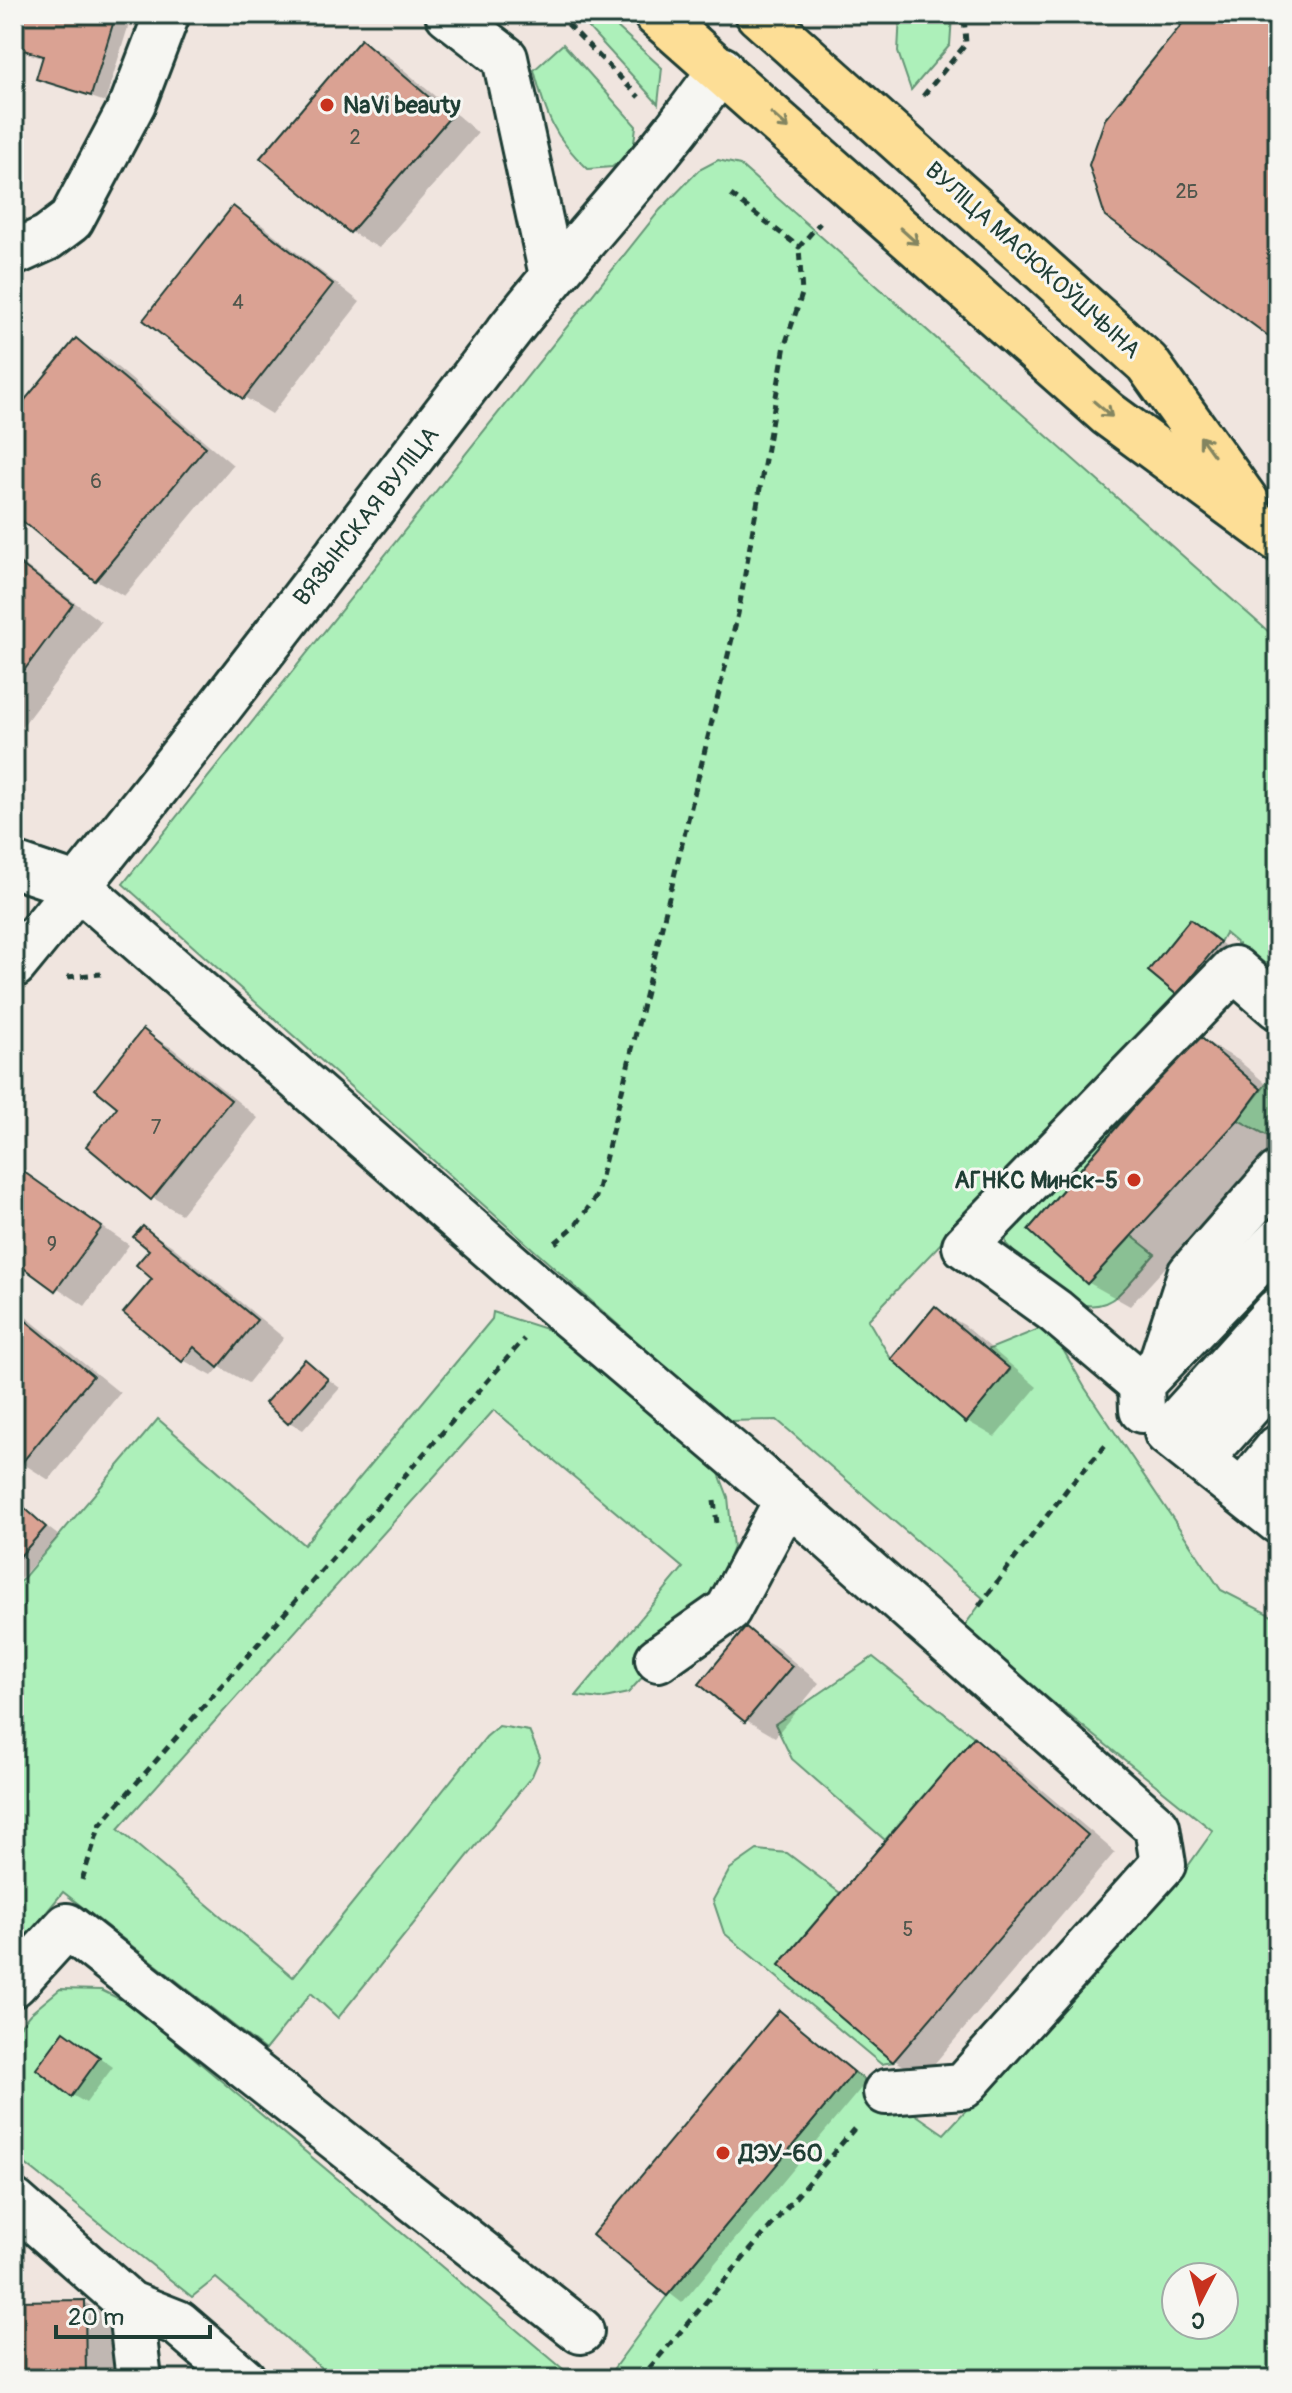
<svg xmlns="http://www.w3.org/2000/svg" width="1292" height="2393" viewBox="0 0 1292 2393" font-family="Pangolin,sans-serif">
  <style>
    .green { fill: #adf0ba; stroke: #669677; stroke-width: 2; fill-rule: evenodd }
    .shadow { fill: #0003 }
    .building { fill: #daa293; stroke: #1f3d34; stroke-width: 2 }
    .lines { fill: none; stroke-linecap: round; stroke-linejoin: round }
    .minor-casing { stroke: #1f3d34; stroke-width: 50 }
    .major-casing { stroke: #1f3d34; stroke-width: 50 }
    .path { stroke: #1f3d34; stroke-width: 5; stroke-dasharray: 8 6; stroke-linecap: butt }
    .minor { stroke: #f6f6f2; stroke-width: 44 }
    .major { stroke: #fdde96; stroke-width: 44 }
    .oneway { stroke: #838560 }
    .poi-dot { fill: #c8321e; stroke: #f6f6f2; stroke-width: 3 }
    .labels { text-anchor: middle; stroke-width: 6; stroke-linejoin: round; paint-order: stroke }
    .number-label { font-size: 20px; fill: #4e564c }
    .poi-label { font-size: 24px; font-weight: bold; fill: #1f3d34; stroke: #f6f6f2; text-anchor: start }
    .street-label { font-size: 24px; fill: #1f3d34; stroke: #f6f6f2 }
  </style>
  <rect width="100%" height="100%" fill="#f0e5df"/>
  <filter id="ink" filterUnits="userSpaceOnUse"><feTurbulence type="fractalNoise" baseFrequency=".0125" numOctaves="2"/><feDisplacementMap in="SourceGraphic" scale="16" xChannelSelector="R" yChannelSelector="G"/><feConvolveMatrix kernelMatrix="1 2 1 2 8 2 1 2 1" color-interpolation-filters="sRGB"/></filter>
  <g filter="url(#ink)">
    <g class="green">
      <path d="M576 14H603L662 68 658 104Z"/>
      <path d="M900 14 952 16 950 45 911 90 898 52Z"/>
      <path d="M563 44 636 126 633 151 612 167 588 169C553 137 546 115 534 70Z"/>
      <path d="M718 160 740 165 1278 640V978L1225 933 1220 942 1190 919 1148 971 1177 995 868 1320 891 1359 965 1422 1010 1370 987 1350 1049 1325 1085 1388 1221 1590 1278 1619V2379H606L667 2296 854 2072 944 2134 1178 1880 1213 1831 962 1629 984 1599 777 1420 726 1421 123 884 660 210 699 170ZM1176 2277H1224V2325H1176Z"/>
      <path d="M1174 1060 1028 1230 1087 1284 1132 1236 1155 1254C1143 1267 1131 1283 1118 1295 1078 1330 1032 1269 1006 1244L1005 1223Z"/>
      <path d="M1278 1069V1130L1272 1138 1238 1120Z"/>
      <path d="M493 1312 552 1331 712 1455 728 1497 733 1547 713 1599 628 1693 600 1699 576 1696 683 1568 494 1410 118 1829 293 1977 486 1737 499 1726 529 1731 540 1757 532 1776 338 2018 311 1993 265 2050 63 1892 14 1952V1589L158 1419 304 1545 492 1319Z"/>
      <path d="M873 1657 974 1737 885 1840 792 1759 775 1724Z"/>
      <path d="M757 1850 787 1853 840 1893 779 1965 893 2062 881 2064 724 1933 713 1900 730 1869Z"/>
      <path d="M60 1989 101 1990 130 2004 575 2379H334L216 2278 192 2297 14 2155V2033L30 2014Z"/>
    </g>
    <g class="shadow">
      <path d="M14 14H132L105 102 38 78 45 59 14 49Z"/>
      <path d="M361 41 390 58 478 133 379 248 351 232Z"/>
      <path d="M233 208 262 225 360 302 272 414 244 397Z"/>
      <path d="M76 341 105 357 233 465 124 596 96 580 14 511V416Z"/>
      <path d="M14 557 101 622 18 732 14 730Z"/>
      <path d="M1191 921 1232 951 1192 1002 1151 971Z"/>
      <path d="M143 1031 172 1048 258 1118 181 1214 153 1198 89 1146 120 1107Z"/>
      <path d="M1197 1036 1238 1060 1278 1094V1144L1130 1306 1089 1283 1031 1230Z"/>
      <path d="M25 1174 129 1245 85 1306 14 1259V1189Z"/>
      <path d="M143 1228 171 1245 284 1338 248 1383 220 1367 212 1376 183 1360Z"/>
      <path d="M14 1307 120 1393 49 1480 14 1458Z"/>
      <path d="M935 1309 964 1325 1037 1387 995 1437 967 1421Z"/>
      <path d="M305 1362 340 1388 303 1430 289 1422Z"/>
      <path d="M19 1505 59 1536 21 1578 14 1574V1510Z"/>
      <path d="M746 1630 775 1646 819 1683 775 1737 746 1720 702 1683Z"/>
      <path d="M974 1740 1002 1756 1115 1852 923 2077 894 2060 782 1964Z"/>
      <path d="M780 2012 867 2081 682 2303 595 2235Z"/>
      <path d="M78 2042 113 2067 86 2103 72 2095Z"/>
      <path d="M84 2302 125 2326 126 2379H14V2303Z"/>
    </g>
    <g class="building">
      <path d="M14 14H116L91 96 36 79 43 56 14 47Z"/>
      <path d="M1190 14H1278V343L1105 216 1089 165 1105 119Z"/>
      <path d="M361 39 451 116 350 233 260 158Z"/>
      <path d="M233 206 333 284 243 399 143 320Z"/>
      <path d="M76 338 206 447 95 581 14 514V413Z"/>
      <path d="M14 559 73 604 14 684Z"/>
      <path d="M1190 919 1220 942 1177 995 1148 971Z"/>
      <path d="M143 1029 231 1100 151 1200 86 1146 117 1107 95 1089Z"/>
      <path d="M1197 1034 1261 1089 1238 1120 1087 1284 1028 1230Z"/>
      <path d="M24 1172 102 1227 55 1291 14 1261V1186Z"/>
      <path d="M143 1226 257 1320 218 1368 194 1347 182 1362 123 1313 152 1279 136 1265 149 1250 133 1237Z"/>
      <path d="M935 1306 1010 1369 966 1423 891 1359Z"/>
      <path d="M14 1311 93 1376 20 1465 14 1461Z"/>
      <path d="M305 1359 328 1379 288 1424 265 1403Z"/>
      <path d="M18 1502 46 1527 14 1563V1507Z"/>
      <path d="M746 1627 792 1666 745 1722 699 1684Z"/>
      <path d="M974 1737 1088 1835 893 2062 779 1965Z"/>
      <path d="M779 2010 854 2072 667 2296 592 2235Z"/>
      <path d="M64 2031 100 2057 71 2097 36 2069Z"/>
      <path d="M85 2300 86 2379H14V2301Z"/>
    </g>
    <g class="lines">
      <defs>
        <g id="minor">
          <path d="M448 14 505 58 552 275"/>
          <path d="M14 253 47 238 71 220 133 103 167 14"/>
          <path d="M14 865 79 887 547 1297 787 1500 1157 1827 1163 1864 963 2086 886 2092"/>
          <path d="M14 965C183 760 342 547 505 336 575 245 656 164 721 69"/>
          <path d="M1278 1310 1167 1433 1278 1521"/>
          <path d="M1164 1354 1190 1274 1278 1174"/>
          <path d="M1141 1384 1055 1311 965 1246 1234 969 1278 1007"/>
          <path d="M1142 1410 1141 1384 1278 1241"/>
          <path d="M1201 1459 1278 1373"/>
          <path d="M1242 1492 1278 1448"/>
          <path d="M658 1659 728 1610 787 1500"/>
          <path d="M14 1984 67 1926 581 2331"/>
          <path d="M14 2202 130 2304 178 2323 243 2379"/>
          <path d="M130 2304 139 2379"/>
        </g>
        <g id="major">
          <path d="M656 14 1108 414 1278 539"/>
          <path d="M758 14 1147 363 1246 501"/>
        </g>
      </defs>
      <use href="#minor" class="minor-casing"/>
      <use href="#major" class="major-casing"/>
      <g class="path">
        <path d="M558 14 639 97"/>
        <path d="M923 96 966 44 964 14"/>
        <path d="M731 195 799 247 820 223"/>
        <path d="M67 977 101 974"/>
        <path d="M555 1243 576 1225 596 1197 738 614 785 345 802 294 799 247"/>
        <path d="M714 1501 717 1523"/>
        <path d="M979 1606 1068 1488 1107 1444"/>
        <path d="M82 1880 100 1825 524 1339"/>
        <path d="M640 2379 854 2129"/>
      </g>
      <use href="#minor" class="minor"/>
      <use href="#major" class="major"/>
    </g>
    <defs><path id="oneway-shaft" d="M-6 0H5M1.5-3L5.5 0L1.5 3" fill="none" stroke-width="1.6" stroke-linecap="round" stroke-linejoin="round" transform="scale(2)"/></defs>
    <g class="oneway">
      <use href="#oneway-shaft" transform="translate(780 121) rotate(42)"/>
      <use href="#oneway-shaft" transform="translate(909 236) rotate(42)"/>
      <use href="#oneway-shaft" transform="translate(1103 409) rotate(40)"/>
      <use href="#oneway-shaft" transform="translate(1207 446) rotate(-126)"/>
    </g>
  </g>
  <g class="poi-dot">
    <circle cx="327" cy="105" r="8"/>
    <circle cx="1134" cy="1180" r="8"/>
    <circle cx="723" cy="2153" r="8"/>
  </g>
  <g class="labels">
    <g class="number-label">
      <text x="355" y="144">2</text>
      <text x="1187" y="198">2Б</text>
      <text x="238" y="309">4</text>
      <text x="96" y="488">6</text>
      <text x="156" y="1134">7</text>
      <text x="52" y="1251">9</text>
      <text x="908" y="1936">5</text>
    </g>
    <g class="poi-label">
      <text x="343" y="113">NaVi beauty</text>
      <text x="1118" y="1188" text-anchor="end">АГНКС Минск-5</text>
      <text x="739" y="2161">ДЭУ-60</text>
    </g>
    <g class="street-label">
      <text transform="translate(1033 260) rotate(42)" y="8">ВУЛІЦА МАСЮКОЎШЧЫНА</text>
      <text transform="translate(366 516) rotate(-52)" y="8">ВЯЗЫНСКАЯ ВУЛІЦА</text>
    </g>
  </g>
  <rect width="1292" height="2393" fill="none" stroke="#f6f6f2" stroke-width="48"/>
  <rect x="24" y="24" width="1244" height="2345" fill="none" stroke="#1f3d34" stroke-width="3" filter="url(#ink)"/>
  <g transform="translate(1200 2301) rotate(186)"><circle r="38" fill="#f6f6f2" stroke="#a0aca6" stroke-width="2"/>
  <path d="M0-6L14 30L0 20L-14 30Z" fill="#c8321e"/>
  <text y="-12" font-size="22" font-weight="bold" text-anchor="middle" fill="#1f3d34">С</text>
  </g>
  <path d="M56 2325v12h154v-12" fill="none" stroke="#1f3d34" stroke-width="4"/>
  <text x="68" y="2325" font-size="24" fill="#1f3d34" stroke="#f6f6f2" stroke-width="6" paint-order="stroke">20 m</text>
</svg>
